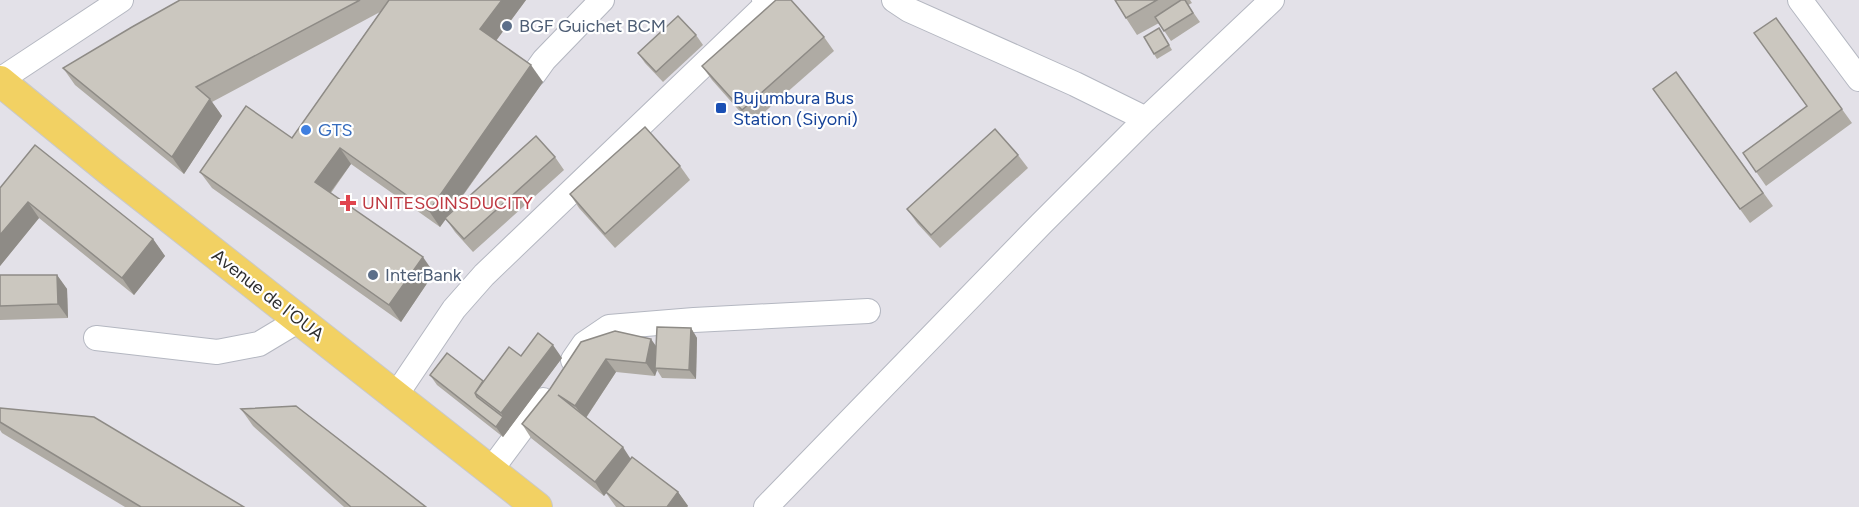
<svg xmlns="http://www.w3.org/2000/svg" width="1859" height="507" viewBox="0 0 1859 507" font-family="Figtree,sans-serif">
  <style>
    .industrial { fill: #e3e1e8 }
    .lines { fill: none; stroke-linecap: round; stroke-linejoin: round }
    .minor-casing { stroke: #b4b7c1; stroke-width: 26 }
    .major-casing { stroke: #c9c9c9; stroke-width: 32 }
    .minor { stroke: #fff; stroke-width: 24 }
    .major { stroke: #f2d163; stroke-width: 30 }
    .wall { fill: #afaba4 }
    .shaded-wall { fill: #8e8b86 }
    .building { fill: #cbc7bf; stroke: #8e8b86; stroke-width: 1.5 }
    .service-dot { fill: #5c6f8a; stroke: #fff; stroke-width: 2 }
    .transit-dot { fill: #1a4fb4; stroke: #fff; stroke-width: 2 }
    .shop-dot { fill: #3f7fe0; stroke: #fff; stroke-width: 2 }
    .health-dot { fill: #e0444e; stroke: #fff; stroke-width: 2 }
    .labels { text-anchor: middle; stroke-width: 4.5; stroke-linejoin: round; paint-order: stroke }
    .service-label { font-size: 18px; fill: #4e5e75; stroke: #fff; text-anchor: start }
    .transit-label { font-size: 18px; fill: #164399; stroke: #fff; text-anchor: start }
    .shop-label { font-size: 18px; fill: #366cbe; stroke: #fff; text-anchor: start }
    .health-label { font-size: 18px; fill: #be3a42; stroke: #fff; text-anchor: start }
    .street-label { font-size: 18px; fill: #2e2e2e; stroke: #fff }
  </style>
  <rect width="100%" height="100%" fill="#efe9e1"/>
  <rect class="industrial" x="0" y="0" width="1859" height="507"/>
  <g class="lines">
    <defs>
      <g id="minor">
        <path d="M894 0 909 10 1075 84 1146 119"/>
        <path d="M1800 0 1859 79"/>
        <path d="M534 74 544 60 602 0"/>
        <path d="M0 80 121 0"/>
        <path d="M96 338 217 352 259 344 299 320"/>
        <path d="M573 360 584 344 609 327 694 320 868 311"/>
        <path d="M396 395 454 309 484 275 767 4 764 0"/>
        <path d="M491 470 543 400"/>
        <path d="M766 507 1041 224 1146 119 1272 0"/>
      </g>
      <path id="major" d="M0 81 110 171 537 507"/>
    </defs>
    <use href="#minor" class="minor-casing"/>
    <use href="#major" class="major-casing"/>
    <use href="#minor" class="minor"/>
    <use href="#major" class="major"/>
  </g>
  <g class="wall">
    <path d="M180 0H526L496 41 543 82 450 214 555 157 564 170 473 252 455 232 446 219 440 227 351 164 331 193 434 273 401 322 212 188 200 172 292 138 380 12 212 102 222 116 184 174 75 85 63 68Z"/>
    <path d="M1115 0H1190L1192 3 1188 5 1200 22 1171 41 1159 23 1137 35 1126 18Z"/>
    <path d="M1776 18 1852 123 1766 186 1743 153 1807 106Z"/>
    <path d="M1162 33 1172 50 1157 59 1154 54Z"/>
    <path d="M696 35 703 45 663 82 645 63 638 53Z"/>
    <path d="M824 37 834 51 751 124 712 80 702 66Z"/>
    <path d="M1676 72 1773 206 1750 223 1653 89Z"/>
    <path d="M1018 155 1028 168 940 248 917 223 907 209Z"/>
    <path d="M680 166 690 180 615 248 579 208 570 194Z"/>
    <path d="M0 188 153 239 165 256 134 295 39 218 0 266Z"/>
    <path d="M0 275H57L67 289 68 318 0 320Z"/>
    <path d="M691 328 697 338 696 379 662 378 657 370 655 376 616 372 586 418 631 459 678 492 688 506 687 507H616L606 493 604 496 531 438 522 424 615 331 656 346Z"/>
    <path d="M521 356 562 358 503 437 437 385 430 375 483 381Z"/>
    <path d="M0 408 244 507H125L2 433 0 430Z"/>
    <path d="M241 409 426 507H344L253 426Z"/>
  </g>
  <g class="shaded-wall">
    <path d="M502 0H526L492 46 480 29Z"/>
    <path d="M531 65 543 82 440 227 429 211Z"/>
    <path d="M210 99 222 116 184 174 172 157Z"/>
    <path d="M340 148 351 164 326 198 315 182Z"/>
    <path d="M28 202 39 218 0 266V235Z"/>
    <path d="M153 239 165 256 134 295 122 278Z"/>
    <path d="M423 257 434 273 401 322 389 305Z"/>
    <path d="M57 275 67 289 68 318 58 304Z"/>
    <path d="M691 328 697 338 696 379 689 370Z"/>
    <path d="M651 339 661 353 655 368 657 370 655 376 646 363Z"/>
    <path d="M553 345 562 358 503 437 496 427 503 417 501 413Z"/>
    <path d="M606 359 616 372 585 419 575 406Z"/>
    <path d="M623 447 632 461 604 496 595 482Z"/>
    <path d="M678 492 688 506 687 507H667Z"/>
  </g>
  <g class="building">
    <path d="M180 0H360L196 87 210 99 172 157 63 68 132 27Z"/>
    <path d="M389 0H502L480 29 531 65 429 211 340 148 315 182 423 257 389 305 200 172 246 106 292 138Z"/>
    <path d="M776 0H791L824 37 742 110 702 66Z"/>
    <path d="M1115 0H1157L1126 18Z"/>
    <path d="M1181 0H1185L1193 13 1164 31 1155 17Z"/>
    <path d="M678 16 696 35 656 72 638 53Z"/>
    <path d="M1776 18 1842 109 1756 172 1743 153 1807 106 1754 33Z"/>
    <path d="M1159 28 1169 45 1154 54 1144 37Z"/>
    <path d="M1676 72 1763 193 1740 209 1653 89Z"/>
    <path d="M645 127 680 166 605 234 570 194Z"/>
    <path d="M995 129 1018 155 931 235 907 209Z"/>
    <path d="M536 136 555 157 464 239 445 218Z"/>
    <path d="M35 145 153 239 122 278 28 202 0 235V188Z"/>
    <path d="M0 275H57L58 304 0 306Z"/>
    <path d="M657 327 691 328 689 370 655 368Z"/>
    <path d="M615 331 651 339 646 363 606 359 575 406 558 395 623 447 595 482 522 424 550 389 581 342Z"/>
    <path d="M538 333 553 345 501 413 475 393 509 347 521 356Z"/>
    <path d="M447 353 483 381 475 393 477 397 503 417 496 427 430 375Z"/>
    <path d="M296 406 426 507H351L241 409Z"/>
    <path d="M0 408 94 417 244 507H141L0 422Z"/>
    <path d="M632 457 678 492 667 507H625L606 492Z"/>
  </g>
  <g class="service-dot">
    <circle cx="507" cy="26" r="6"/>
    <circle cx="373" cy="275" r="6"/>
  </g>
  <rect class="transit-dot" x="715" y="102" width="12" height="12" rx="3"/>
  <circle class="shop-dot" cx="306" cy="130" r="6"/>
  <path class="health-dot" d="M345 194h6v6h6v6h-6v6h-6v-6h-6v-6h6z"/>
  <g class="labels">
    <g class="service-label">
      <text x="519" y="32">BGF Guichet BCM</text>
      <text x="385" y="281">InterBank</text>
    </g>
    <g class="transit-label">
      <text x="733" y="104">Bujumbura Bus<tspan x="733" dy="21">Station (Siyoni)</tspan></text>
    </g>
    <g class="shop-label">
      <text x="318" y="136">GTS</text>
    </g>
    <g class="health-label">
      <text x="362" y="209">UNITESOINSDUCITY</text>
    </g>
    <g class="street-label">
      <text transform="translate(268 295) rotate(38)" y="6">Avenue de l'OUA</text>
    </g>
  </g>
</svg>
